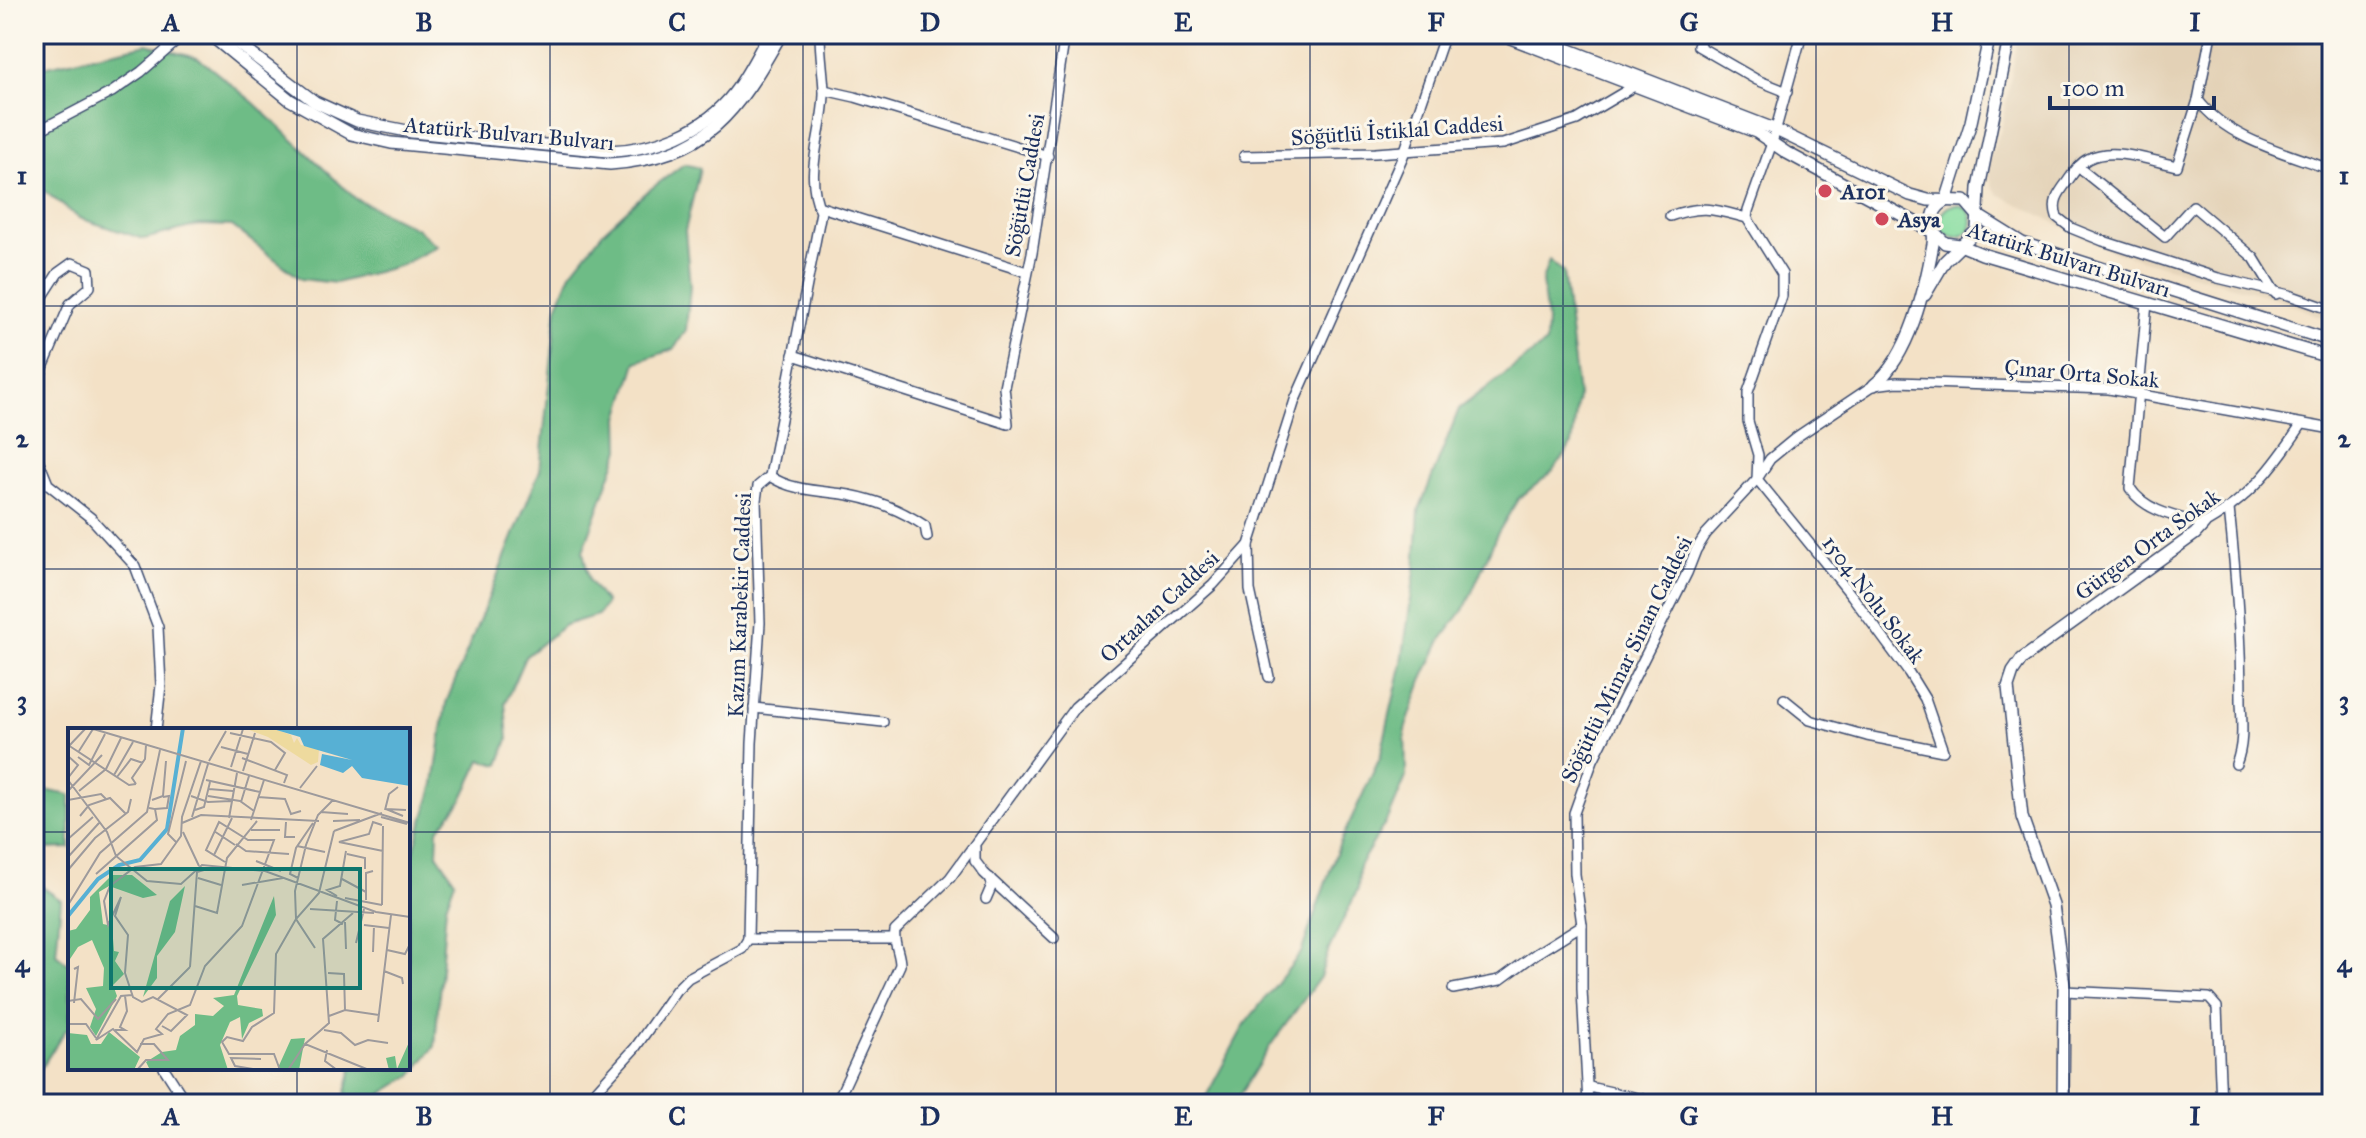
<svg xmlns="http://www.w3.org/2000/svg" width="2366" height="1138" viewBox="0 0 2366 1138" font-family="'IM FELL Great Primer',serif">
  <style>
    .built { fill: #e3d1b6 }
    .green { fill: #88dda0; stroke: #52867f; stroke-width: 2 }
    .forest { fill: #6ebc86; stroke: #447672; stroke-width: 2 }
    .lines { fill: none; stroke-linecap: round; stroke-linejoin: round }
    .minor-casing { stroke: #3b4a6e; stroke-width: 12 }
    .tertiary-casing { stroke: #3b4a6e; stroke-width: 14 }
    .minor { stroke: #fff; stroke-width: 9 }
    .tertiary { stroke: #fff; stroke-width: 11 }
    .grid { fill: none; stroke: #1b2f5e; stroke-width: 2; stroke-opacity: 0.55 }
    .poi-dot { fill: #d1495b; stroke: #fbf7ec; stroke-width: 3 }
    .labels { text-anchor: middle; stroke-width: 6; stroke-linejoin: round; paint-order: stroke }
    .street-label { font-size: 22px; fill: #1b2f5e; stroke: #fbf7ec }
    .poi-label { font-size: 22px; font-weight: bold; fill: #1b2f5e; stroke: #fbf7ec; text-anchor: start }
    .inset-river { fill: none; stroke: #57b0d4; stroke-width: 4 }
    .inset-road { fill: none; stroke: #9d9a9c; stroke-width: 2 }
    .view { fill: #0f766e; fill-opacity: 0.15; stroke: #0f766e; stroke-width: 4 }
    .inset-edge { fill: none; stroke: #1b2f5e; stroke-width: 4 }
    .neatline { fill: none; stroke: #1b2f5e; stroke-width: 3 }
    .grid-label { font-size: 26px; text-anchor: middle; font-weight: bold; fill: #1b2f5e }
  </style>
  <rect width="100%" height="100%" fill="#fbf7ec"/>
  <filter id="ink" filterUnits="userSpaceOnUse"><feTurbulence type="fractalNoise" baseFrequency=".0125" numOctaves="2"/><feDisplacementMap in="SourceGraphic" scale="16" xChannelSelector="R" yChannelSelector="G"/><feConvolveMatrix kernelMatrix="1 2 1 2 8 2 1 2 1" color-interpolation-filters="sRGB"/></filter>
  <filter id="wash" filterUnits="userSpaceOnUse"><feTurbulence type="fractalNoise" baseFrequency=".006" numOctaves="4" result="noise"/><feDisplacementMap in="SourceGraphic" scale="32" xChannelSelector="R" yChannelSelector="G"/><feGaussianBlur stdDeviation="1.8" result="paint"/><feColorMatrix in="noise" values="0 0 0 0 0 0 0 0 0 0 0 0 0 0 0 0 0 1.4 0 .05"/><feComposite in="paint" operator="in"/></filter>
  <g filter="url(#wash)">
    <rect width="100%" height="100%" fill="#f3e1c6"/>
    <path class="built" d="M2019 34H2332V321L2278 299 2110 250 1998 194 1992 185 1987 164 2001 130Z"/>
    <circle class="green" cx="1956" cy="221" r="16"/>
    <g class="forest">
      <path d="M147 44 197 57 253 102 356 199 416 228 437 246 402 265 336 283 301 279 232 226 199 225 144 239 79 218 34 183V69Z"/>
      <path d="M684 164 700 168 685 231 690 286 686 330 674 349 636 362 619 418 620 449 583 551 589 580 606 603 598 615 565 625 525 657 505 703 508 739 499 765 481 760 462 800 438 830 437 854 455 881 446 906 435 1046 412 1075 383 1093 378 1104H343L352 1068H408V870L434 784 446 703 540 470 557 307 571 273 604 231 644 194Z"/>
      <path d="M1549 260 1563 272 1578 396 1572 444 1552 472 1518 499 1496 536 1466 606 1441 640 1422 681 1405 730 1406 777 1390 815 1359 866 1358 889 1329 949 1320 977 1270 1046 1234 1104H1202L1245 1024 1301 953 1339 845 1380 758 1402 662 1415 571 1419 510 1459 409 1546 343 1547 321 1542 281Z"/>
      <path d="M34 788 70 795V848L37 849 35 882 61 900 56 954 70 965V1028L65 1031 34 1079Z"/>
    </g>
  </g>
  <g filter="url(#ink)">
    <g class="lines">
      <defs>
        <g id="minor">
          <path d="M1703 34 1698 46 1757 80 1787 92"/>
          <path d="M2211 34 2198 100 2177 166C2152 161 2113 146 2088 159 2079 163 2073 174 2067 182 2058 194 2052 202 2057 217L2071 228 2103 241 2218 278 2289 295 2332 310"/>
          <path d="M824 90 855 97 1048 156"/>
          <path d="M2198 100C2228 140 2287 153 2332 170"/>
          <path d="M34 133 112 92 141 72 185 34"/>
          <path d="M1244 156 1375 153 1503 144 1577 120 1636 85"/>
          <path d="M2078 167 2165 237 2193 206 2254 258 2276 294"/>
          <path d="M818 206 1027 272"/>
          <path d="M1670 216C1703 204 1716 210 1747 218"/>
          <path d="M2147 303 2130 488C2145 512 2178 517 2204 524 2250 498 2273 468 2302 424"/>
          <path d="M34 310 58 273 72 263 89 270 90 287 70 304 42 370 35 398V452L48 484 91 518 135 566 158 627 161 685 156 730"/>
          <path d="M793 355 1008 424 1004 387 1032 253 1065 34"/>
          <path d="M770 476C790 491 825 491 849 495 875 500 903 511 925 526L927 537"/>
          <path d="M2229 509C2236 574 2241 638 2241 702 2242 723 2244 745 2236 764"/>
          <path d="M1249 545 1250 590 1269 677"/>
          <path d="M1784 699 1810 720 1867 736 1943 751 1925 699 1909 673 1852 596 1757 479 1770 459 1798 436 1874 385 1897 382 2109 389 2332 429"/>
          <path d="M2331 706 2332 681"/>
          <path d="M754 708 883 722"/>
          <path d="M975 847V861L984 873 1054 938"/>
          <path d="M986 899 992 885 990 878"/>
          <path d="M748 939 752 743 760 623 756 500 758 486 770 476 821 212C802 172 825 130 824 90 823 71 820 53 820 34"/>
          <path d="M748 939H894"/>
          <path d="M1453 989 1500 980 1537 953 1582 925"/>
          <path d="M2064 991 2209 998 2217 1007 2221 1104"/>
          <path d="M164 1068 187 1104"/>
          <path d="M1589 1087 1665 1104"/>
          <path d="M584 1104 635 1048 676 990 688 978 742 949 748 939"/>
          <path d="M836 1104 900 965C900 952 893 943 895 931L950 878 1075 707 1213 585 1249 545 1295 400 1403 156 1445 34"/>
          <path d="M1588 1104 1582 989V925L1575 874 1574 813 1593 760 1687 573 1696 550 1706 534 1757 479 1758 455 1748 421V392L1782 296V274L1747 218 1748 211 1772 143 1802 34"/>
        </g>
        <g id="tertiary">
          <path d="M209 34 290 100 351 134 391 143 610 164C708 157 737 112 781 34"/>
          <path d="M225 34 315 102 357 121 412 132 608 151C655 150 705 131 734 93 748 75 758 54 769 34"/>
          <path d="M1500 34 1756 132 1787 153 1935 233 1945 243 1960 245 1982 254 2332 358"/>
          <path d="M1528 34 1774 129 1910 195 1928 200 1965 201 1977 215 2022 243 2332 341"/>
          <path d="M1925 295 1945 261 1977 230 1979 188 2010 34"/>
          <path d="M1874 385C1910 356 1925 289 1933 244 1935 234 1930 224 1934 214 1936 208 1940 204 1946 201L1971 122 1990 34"/>
          <path d="M2063 1104 2064 985 2053 905 2022 817 2008 687 2013 672 2022 659 2195 534 2204 524"/>
        </g>
      </defs>
      <use href="#minor" class="minor-casing"/>
      <use href="#tertiary" class="tertiary-casing"/>
      <use href="#minor" class="minor"/>
      <use href="#tertiary" class="tertiary"/>
    </g>
  </g>
  <path class="grid" d="M297 34V730M550 34V1104M803 34V1104M1056 34V1104M1310 34V1104M1563 34V1104M1816 34V1104M2069 34V1104M34 306H2332M34 569H2332M34 832H70M408 832H2332M297 1068V1104"/>
  <g class="poi-dot">
    <circle cx="1825" cy="191" r="8"/>
    <circle cx="1882" cy="219" r="8"/>
  </g>
  <g class="labels">
    <g class="street-label">
      <text transform="translate(1397 130) rotate(-4)" y="8">Söğütlü İstiklal Caddesi</text>
      <text transform="translate(509 133) rotate(5)" y="8">Atatürk Bulvarı Bulvarı</text>
      <text transform="translate(1024 185) rotate(-80)" y="8">Söğütlü Caddesi</text>
      <text transform="translate(2069 259) rotate(17)" y="8">Atatürk Bulvarı Bulvarı</text>
      <text transform="translate(2082 373) rotate(5)" y="8">Çınar Orta Sokak</text>
      <text transform="translate(2147 544) rotate(-36)" y="8">Gürgen Orta Sokak</text>
      <text transform="translate(1874 599) rotate(53)" y="8">1504 Nolu Sokak</text>
      <text transform="translate(739 605) rotate(-88)" y="8">Kazım Karabekir Caddesi</text>
      <text transform="translate(1159 606) rotate(-43)" y="8">Ortaalan Caddesi</text>
      <text transform="translate(1626 659) rotate(-64)" y="8">Söğütlü Mimar Sinan Caddesi</text>
    </g>
    <g class="poi-label">
      <text x="1841" y="199">A101</text>
      <text x="1898" y="227">Asya</text>
    </g>
  </g>
  <g transform="translate(68 728)">
    <rect width="342" height="342" fill="#f3e1c6"/>
    <path d="M44 147H64L89 167 75 170 41 158 31 164 35 196 44 198 46 223 51 224 47 233 56 246 45 257 49 268 28 308 22 299 28 281 18 260 35 258 36 240 24 212 10 219 0 234V203L8 201 22 182V169ZM117 158 107 204 89 228V250L75 269 102 173ZM206 168 208 187 169 268 170 277 194 281 195 288 181 295 174 311 172 289 162 294 152 317 160 342H82L78 334 94 324 108 322 112 308 127 297V286L145 288 156 278 145 270 166 267ZM41 304 72 329 66 342H0V305L19 307 23 316H33ZM237 310 231 342H209L223 311ZM342 312V341L321 342 318 330 327 328 329 341Z" fill="#6ebc86"/>
    <path d="M176 0H204L223 7 226 15 229 10 233 17 251 21 250 34 243 37 200 9Z" fill="#eeda9e"/>
    <path d="M342 0V58L294 50 284 38 275 45 252 37 254 26 284 32 236 18 232 9 205 1Z" fill="#57b0d4"/>
    <path class="inset-river" d="M0 188 30 151 51 137 72 132 99 101 115 0"/>
    <path class="inset-road" d="M22 0 342 95M162 5 203 14 217 25 207 42M0 17 61 57 68 56M0 19 18 0M153 19 180 26M11 23 25 1M0 28 10 37 0 50M10 29 21 37 37 6M174 30 219 47 216 55M141 33 158 3M163 39 175 1M175 43 187 5M46 47 65 14M49 49 63 31 75 35M0 52 39 104 48 128 79 153 113 156 134 137 197 143 308 184 342 189M138 52 192 64M68 56 64 50 77 31 78 17M232 60 249 38M141 61 165 63M0 63 34 27M11 63 38 41 53 10M123 68 140 74 163 73M140 68 172 73 186 83M190 69 217 71 223 86 233 83M0 72 33 66 38 71M84 72 95 68 98 33M173 74 181 48M87 81 99 80 101 68 95 69M127 82 136 79 142 54M317 82 321 66 330 59M253 84 280 86M12 88 21 77 42 70 58 86M335 88 318 81 338 82M124 89 140 36M313 89 339 96M161 90 169 45M183 92 196 52M265 93 292 92M218 94 217 109H227M114 95 133 87 251 93M314 97 305 94 301 106 271 114 315 123M183 102H212M146 103 167 117M266 103 314 85M115 104 131 138M0 111 25 89M108 114 100 106 118 33M168 116 178 123 221 126M229 118 257 124M279 126 297 130V141M146 127 164 90M0 129 31 95M188 133 213 143M0 142 27 110 60 84 63 71M28 146 89 92 87 81 81 80M130 150 153 157M230 150 222 146 228 120 245 95M274 151 298 164M174 157 215 150M269 168 259 162 272 158 278 123M277 170 314 177M298 172V145L305 143M269 173 267 192 275 196M0 177 32 125 79 84 92 22M314 177 315 98M127 178 149 185 159 130 189 93M242 181 306 185M285 185 255 211 261 295 237 316 301 342M277 194 278 221M296 197 321 200M288 215 296 181M247 220 228 191 251 165 266 103M319 222 337 226 342 216M305 224 306 198M122 239 129 144 136 142M6 241 10 239 6 275M316 243 334 250 335 256M260 245 276 246 277 282M64 267 53 268 28 312 45 301 69 324 76 311 94 306 88 301 100 286 122 277 137 238 174 198 206 112H180L151 94 138 122 157 134M90 271 122 239M0 273 13 271 30 291 48 271M261 288 277 282 311 287M310 294 323 187M0 296H18L28 310M94 298 103 303 119 287 85 269 74 274 65 269 57 245 60 207 47 188 53 169 40 197 36 173 42 158 67 139 93 136 113 108 114 89 133 33M47 302H57L52 299 59 283 57 268M256 302 273 305 287 317 300 312 320 315M259 322 257 333 269 342M69 342 78 332H100L86 316H72M191 342 167 338 163 330 193 331M212 342 206 326H161L154 314 159 309 175 313 184 299 206 285 208 226 228 191 227 163 238 117 250 87 265 72M220 342 237 316"/>
    <path class="view" d="M43 141H292V260H43Z"/>
    <rect width="342" height="342" class="inset-edge"/>
  </g>
  <rect width="2366" height="1138" fill="none" stroke="#fbf7ec" stroke-width="88"/>
  <path d="M2050 96v12h164v-12" fill="none" stroke="#1b2f5e" stroke-width="4"/>
  <text x="2062" y="96" font-size="24" fill="#1b2f5e" stroke="#fbf7ec" stroke-width="6" paint-order="stroke">100 m</text>
  <rect x="44" y="44" width="2278" height="1050" class="neatline"/>
  <g class="grid-label">
    <text x="171" y="31">A</text>
    <text x="424" y="31">B</text>
    <text x="677" y="31">C</text>
    <text x="930" y="31">D</text>
    <text x="1183" y="31">E</text>
    <text x="1436" y="31">F</text>
    <text x="1689" y="31">G</text>
    <text x="1942" y="31">H</text>
    <text x="2195" y="31">I</text>
    <text x="22" y="184">1</text>
    <text x="2344" y="184">1</text>
    <text x="22" y="447">2</text>
    <text x="2344" y="447">2</text>
    <text x="22" y="709">3</text>
    <text x="2344" y="709">3</text>
    <text x="22" y="972">4</text>
    <text x="2344" y="972">4</text>
    <text x="171" y="1125">A</text>
    <text x="424" y="1125">B</text>
    <text x="677" y="1125">C</text>
    <text x="930" y="1125">D</text>
    <text x="1183" y="1125">E</text>
    <text x="1436" y="1125">F</text>
    <text x="1689" y="1125">G</text>
    <text x="1942" y="1125">H</text>
    <text x="2195" y="1125">I</text>
  </g>
</svg>
